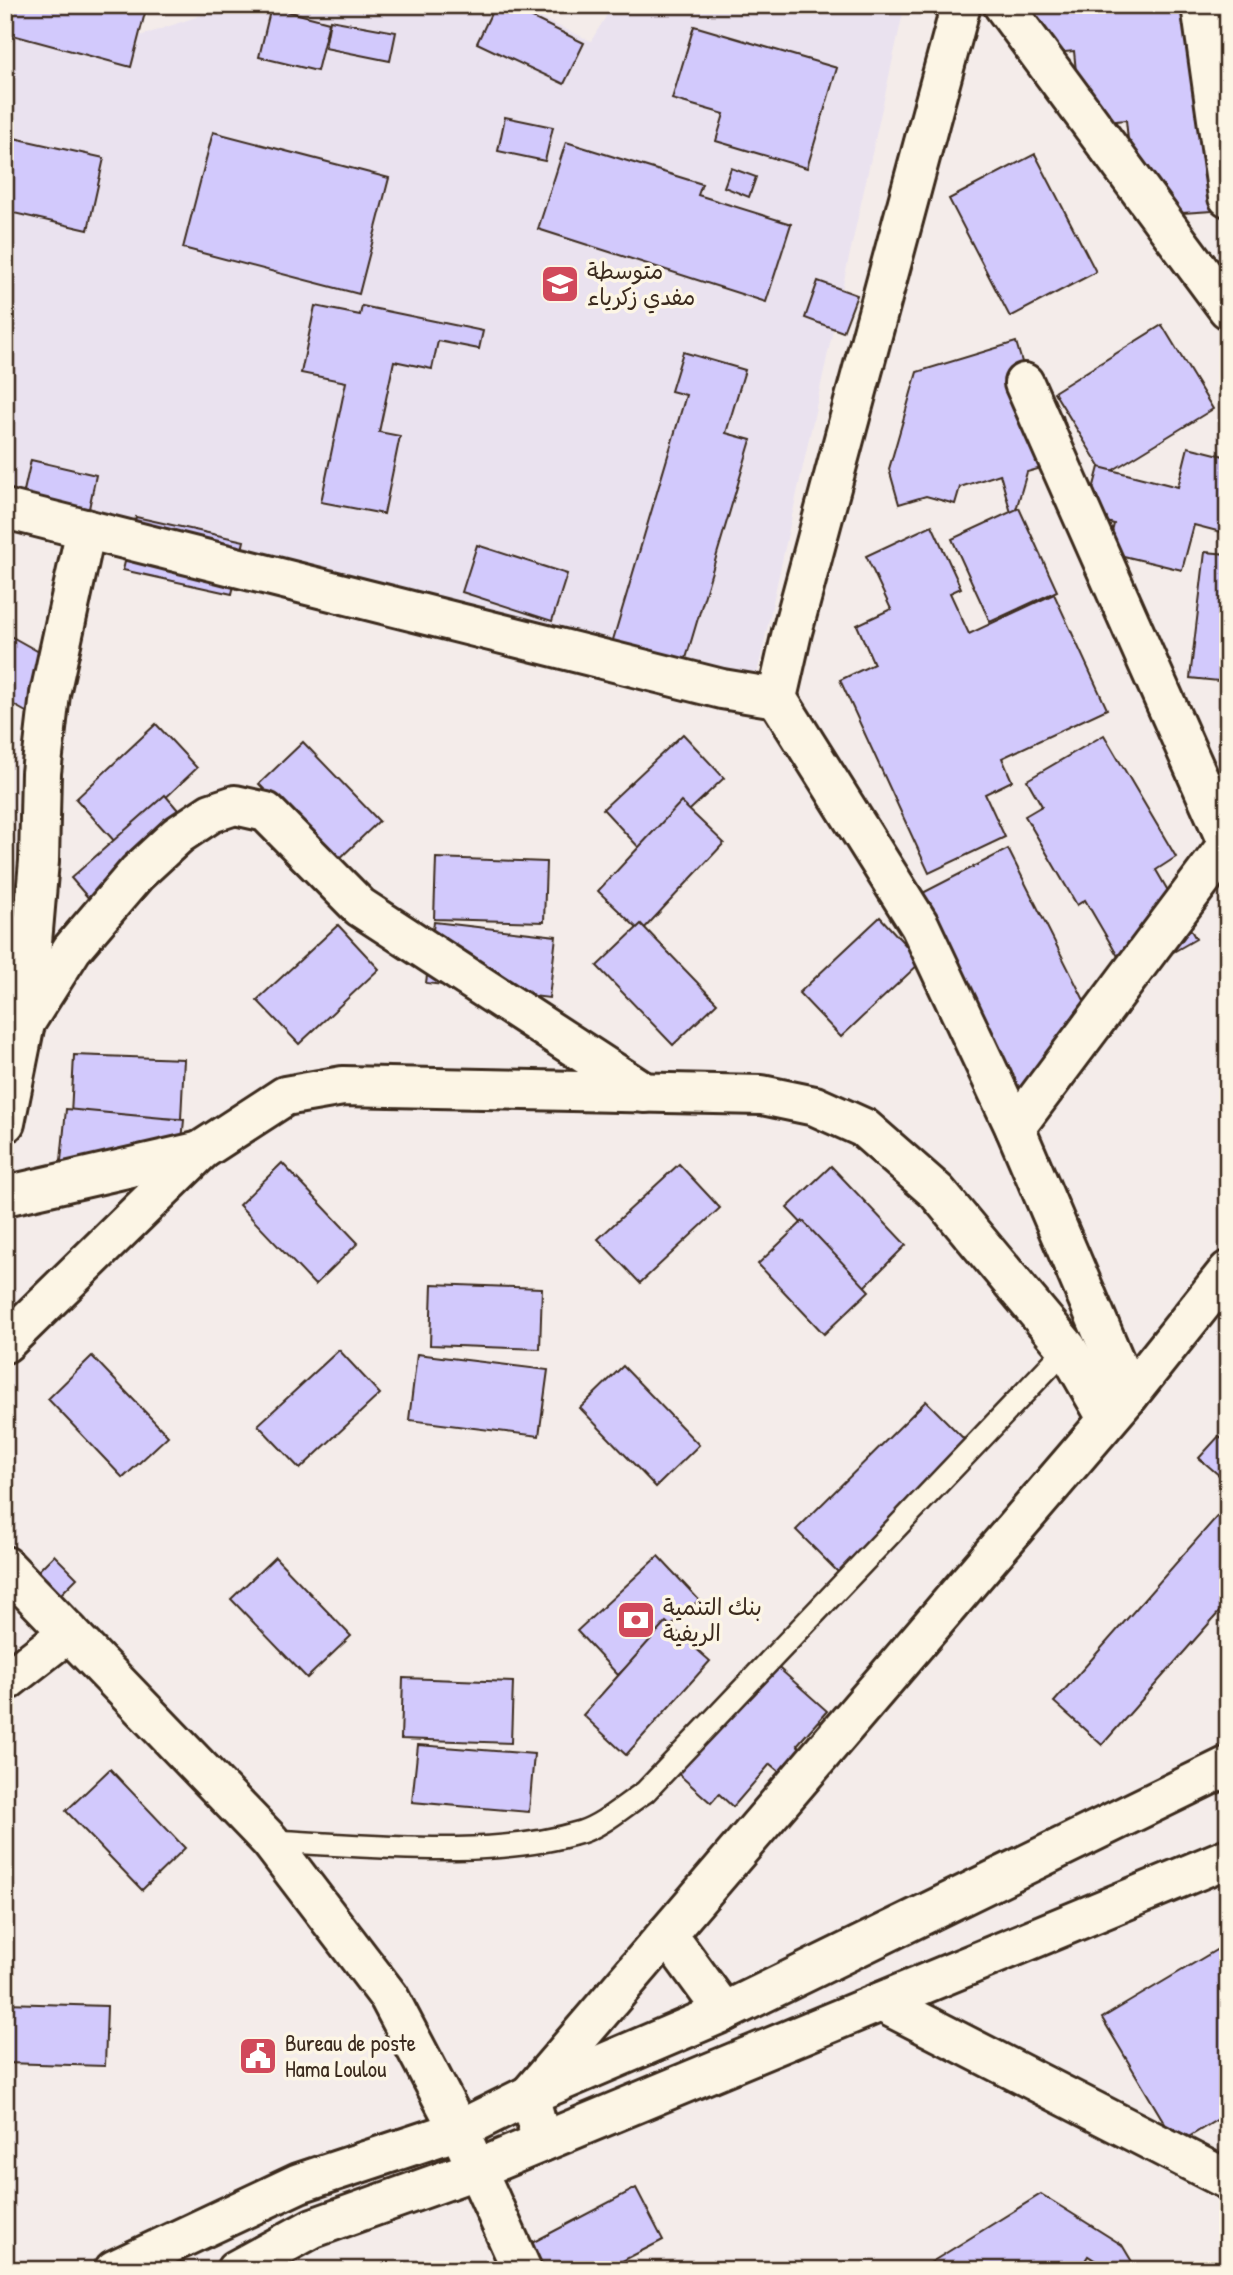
<svg xmlns="http://www.w3.org/2000/svg" width="1233" height="2275" viewBox="0 0 1233 2275" font-family="'Patrick Hand','Playpen Sans Arabic',sans-serif">
  <style>
    .built { fill: #eae2ef }
    .building { fill: #d2c9fc; stroke: #3b2a1e; stroke-width: 2 }
    .lines { fill: none; stroke-linecap: round; stroke-linejoin: round }
    .lane-casing { stroke: #3b2a1e; stroke-width: 26 }
    .street-casing { stroke: #3b2a1e; stroke-width: 44 }
    .lane { stroke: #fcf5e5; stroke-width: 21 }
    .street { stroke: #fcf5e5; stroke-width: 38 }
    .labels { text-anchor: middle; stroke-width: 7; stroke-linejoin: round; paint-order: stroke }
    .poi-label { font-size: 23px; fill: #3b2a1e; stroke: #fcf5e5; text-anchor: start }
  </style>
  <rect width="100%" height="100%" fill="#f4ecea"/>
  <filter id="ink" filterUnits="userSpaceOnUse"><feTurbulence type="fractalNoise" baseFrequency=".0143" numOctaves="2"/><feDisplacementMap in="SourceGraphic" scale="14" xChannelSelector="R" yChannelSelector="G"/><feConvolveMatrix kernelMatrix="1 2 1 2 8 2 1 2 1" color-interpolation-filters="sRGB"/></filter>
  <g filter="url(#ink)">
    <path class="built" d="M231 5H513L591 41 613 5H862L903 13 754 688 5 498V30L123 42Z"/>
    <g class="building">
      <path d="M5 5H147L131 67 5 33Z"/>
      <path d="M495 5H506L584 43 564 84 477 43Z"/>
      <path d="M1030 5H1192L1212 211 1167 214 1164 185 1133 189 1126 120 1081 124 1074 51 1035 55Z"/>
      <path d="M271 7 329 22 317 71 259 57Z"/>
      <path d="M330 20 396 32 390 61 325 48Z"/>
      <path d="M694 26 837 68 807 168 716 141 724 114 672 99Z"/>
      <path d="M505 117 553 127 545 161 498 151Z"/>
      <path d="M213 132 389 178 359 294 183 248Z"/>
      <path d="M5 136 104 158 88 230 5 211Z"/>
      <path d="M566 142 702 184 698 195 791 224 766 302 538 229Z"/>
      <path d="M1035 154 1096 272 1010 317 949 199Z"/>
      <path d="M731 168 756 177 749 197 724 187Z"/>
      <path d="M818 281 857 295 843 332 805 318Z"/>
      <path d="M315 306 360 315 362 306 483 331 479 349 438 341 432 369 394 361 379 432 400 436 384 514 321 502 346 382 301 373Z"/>
      <path d="M1162 325 1213 409 1105 475 1054 392Z"/>
      <path d="M1016 342 1028 382 1034 425 1063 416 1068 432 1059 463 1027 472 1013 520 1000 474 960 487 955 504 926 496 899 504 889 469 917 372Z"/>
      <path d="M683 352 745 370 726 433 751 440 679 682 607 660 686 395 671 391Z"/>
      <path d="M1188 447 1228 457V504L1221 532 1194 525 1182 570 1107 552 1114 524 1086 516 1099 467 1178 487Z"/>
      <path d="M31 460 96 475 86 523 20 509Z"/>
      <path d="M1019 508 1057 591 990 622 952 539Z"/>
      <path d="M136 517 244 541 232 594 123 570Z"/>
      <path d="M932 525 961 588 950 593 969 634 1054 594 1107 709 1002 758 1012 781 985 794 1005 837 929 873 840 680 874 664 857 625 891 609 866 556Z"/>
      <path d="M477 545 567 574 552 621 462 592Z"/>
      <path d="M1205 552 1228 554V682L1190 678Z"/>
      <path d="M5 633 55 661 26 712 5 700Z"/>
      <path d="M156 724 197 768 117 844 76 799Z"/>
      <path d="M683 734 724 778 644 853 603 809Z"/>
      <path d="M1104 735 1176 857 1156 870 1196 939 1130 977 1085 900 1077 905 1025 816 1042 806 1027 780Z"/>
      <path d="M303 742 379 821 335 863 259 784Z"/>
      <path d="M165 795 204 840 110 923 71 878Z"/>
      <path d="M681 802 724 843 641 932 598 891Z"/>
      <path d="M1008 849 1090 1012 1025 1084 1012 1091 915 897Z"/>
      <path d="M436 858 546 862 544 922 434 919Z"/>
      <path d="M880 917 921 962 841 1037 799 993Z"/>
      <path d="M434 922 556 936 549 998 426 983Z"/>
      <path d="M641 924 717 1003 673 1045 597 966Z"/>
      <path d="M338 925 379 969 299 1044 257 1000Z"/>
      <path d="M74 1055 184 1059 181 1119 71 1115Z"/>
      <path d="M66 1109 184 1120 178 1182 60 1171Z"/>
      <path d="M282 1163 358 1243 315 1285 239 1205Z"/>
      <path d="M679 1164 720 1208 640 1283 598 1239Z"/>
      <path d="M831 1166 906 1245 863 1288 787 1208Z"/>
      <path d="M803 1221 869 1291 824 1334 758 1264Z"/>
      <path d="M432 1284 542 1288 540 1349 430 1345Z"/>
      <path d="M339 1350 380 1394 300 1469 258 1425Z"/>
      <path d="M417 1354 548 1370 539 1436 409 1420Z"/>
      <path d="M92 1356 168 1436 123 1478 48 1399Z"/>
      <path d="M623 1366 699 1445 656 1487 580 1408Z"/>
      <path d="M926 1401 974 1449 844 1578 796 1530Z"/>
      <path d="M1219 1436 1228 1443V1483L1199 1458Z"/>
      <path d="M1228 1504V1602L1102 1745 1054 1702Z"/>
      <path d="M54 1555 77 1578 57 1598 34 1575Z"/>
      <path d="M658 1556 699 1600 618 1675 577 1631Z"/>
      <path d="M275 1557 351 1636 307 1678 231 1599Z"/>
      <path d="M666 1622 710 1661 626 1755 583 1715Z"/>
      <path d="M772 1662 827 1711 797 1745 810 1756 789 1780 770 1764 733 1807 719 1794 711 1803 675 1771Z"/>
      <path d="M403 1678 513 1682 511 1743 401 1739Z"/>
      <path d="M418 1745 534 1754 529 1812 412 1802Z"/>
      <path d="M110 1769 185 1848 142 1890 66 1811Z"/>
      <path d="M1228 1943V2113L1177 2144 1102 2018Z"/>
      <path d="M5 2003 107 2006 105 2066 5 2063Z"/>
      <path d="M636 2188 663 2240 605 2270H536L524 2247Z"/>
      <path d="M1041 2194 1122 2245 1137 2270H1110L1088 2256 1079 2270H934L930 2263Z"/>
    </g>
    <g class="lines">
      <defs>
        <path id="lane" d="M270 1841C365 1845 489 1860 581 1832 603 1825 625 1805 645 1792L1067 1348"/>
        <g id="street">
          <path d="M961 5 792 632 777 698 920 926 1015 1128 1129 1395"/>
          <path d="M1003 5 1228 309"/>
          <path d="M1201 5 1228 197"/>
          <path d="M1024 383 1228 844"/>
          <path d="M5 509 722 689 777 698"/>
          <path d="M25 1023 72 949 137 873 178 835 211 813 235 805 266 812 360 907 645 1093"/>
          <path d="M5 1123 25 1023 39 861 41 773 50 694 86 529"/>
          <path d="M1015 1128 1228 844"/>
          <path d="M5 1196 201 1151"/>
          <path d="M5 1343 202 1150 285 1096 343 1086 762 1095 815 1106 864 1128 937 1192 1067 1348 1107 1418"/>
          <path d="M5 1566 270 1841 389 1997 459 2130 522 2270"/>
          <path d="M5 1682 69 1632"/>
          <path d="M667 1934 724 2012"/>
          <path d="M881 2002 1228 2180"/>
          <path d="M542 2142 529 2095 1129 1395 1228 1271"/>
          <path d="M114 2270 299 2183 459 2130 529 2095 724 2012 1228 1766"/>
          <path d="M236 2270 313 2228 475 2170 1228 1858"/>
        </g>
      </defs>
      <use href="#lane" class="lane-casing"/>
      <use href="#street" class="street-casing"/>
      <use href="#lane" class="lane"/>
      <use href="#street" class="street"/>
    </g>
  </g>
  <defs>
    <symbol id="school-square" viewBox="-11 -11 22 22"><rect x="-9" y="-9" width="18" height="18" rx="4" fill="#d1495b" stroke="#fcf5e5"/><path d="M0-5L7-2L0 1L-7-2ZM-4 1L0 2.5L4 1V4Q0 6-4 4Z" fill="#fff"/></symbol>
    <symbol id="bank-square" viewBox="-11 -11 22 22"><rect x="-9" y="-9" width="18" height="18" rx="4" fill="#d1495b" stroke="#fcf5e5"/><path d="M-6-4H6V4H-6ZM0-2.3a2.3 2.3 0 1 0 0 4.6a2.3 2.3 0 1 0 0-4.6Z" fill="#fff"/></symbol>
    <symbol id="civic-square" viewBox="-11 -11 22 22"><rect x="-9" y="-9" width="18" height="18" rx="4" fill="#d1495b" stroke="#fcf5e5"/><path d="M-.6-6.5H3V-4.5H.6V-3L4-1V1h2V6H-6V1h2V-1L-.6-3ZM-1.2 2.5V6h2.4V2.5Z" fill="#fff"/></symbol>
  </defs>
  <g fill-rule="evenodd">
    <use href="#school-square" x="538" y="262" width="44" height="44"/>
    <use href="#bank-square" x="614" y="1598" width="44" height="44"/>
    <use href="#civic-square" x="236" y="2034" width="44" height="44"/>
  </g>
  <g class="labels">
    <g class="poi-label">
      <text x="587" y="279">متوسطة<tspan x="587" dy="26">مفدي زكرياء</tspan></text>
      <text x="663" y="1615">بنك التنمية<tspan x="663" dy="26">الريفية</tspan></text>
      <text x="285" y="2051">Bureau de poste<tspan x="285" dy="26">Hama Loulou</tspan></text>
    </g>
  </g>
  <rect width="1233" height="2275" fill="none" stroke="#fcf5e5" stroke-width="28"/>
  <rect x="14" y="14" width="1205" height="2247" fill="none" stroke="#3b2a1e" stroke-width="2.5" filter="url(#ink)"/>
</svg>
